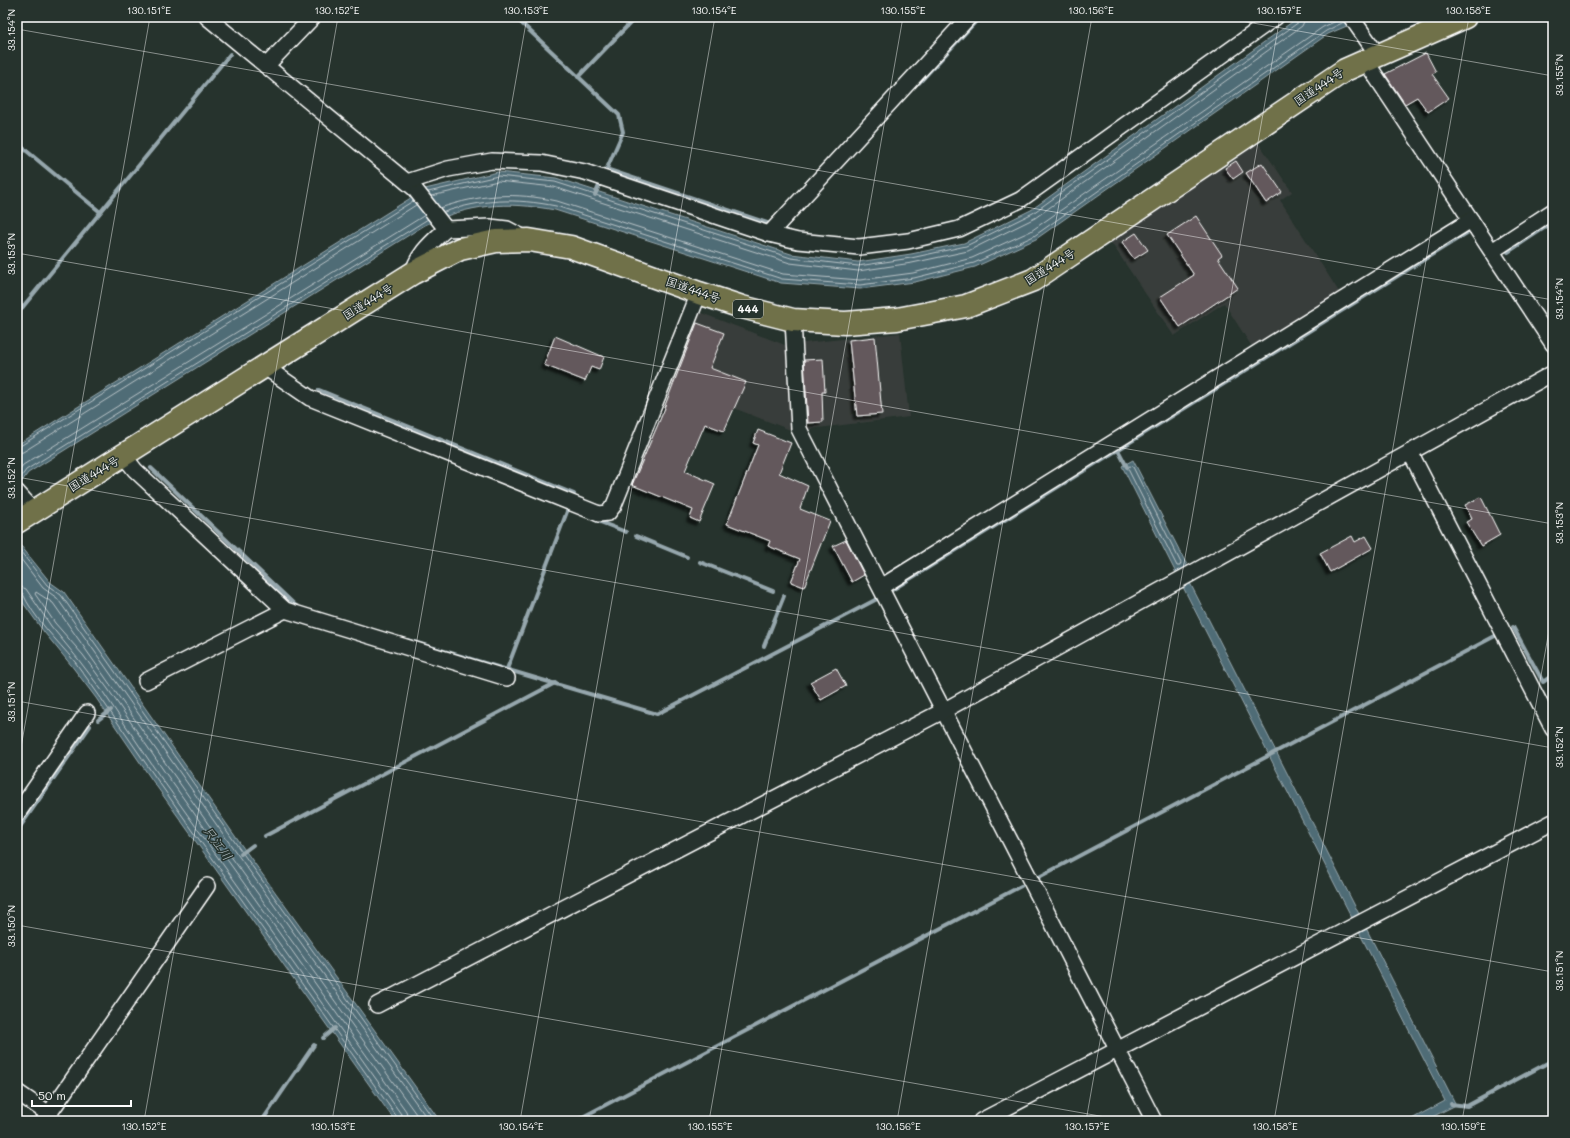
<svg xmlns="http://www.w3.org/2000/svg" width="1570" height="1138" viewBox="0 0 1570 1138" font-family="Mali,'Klee One',sans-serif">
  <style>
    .built { fill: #393e3b }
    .water { fill: #506c76; stroke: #96a7ad }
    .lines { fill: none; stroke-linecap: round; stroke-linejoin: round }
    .shore { stroke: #b9c4c8; stroke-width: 1 }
    .stream { stroke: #96a7ad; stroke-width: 4 }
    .building { fill: #64595c; stroke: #fff; filter: url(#shadow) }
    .street-casing { stroke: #fff; stroke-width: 18 }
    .highway-casing { stroke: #fff; stroke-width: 25 }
    .street { stroke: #26332d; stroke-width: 15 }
    .highway { stroke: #6f714a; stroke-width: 22 }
    .ticks { fill: none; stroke: #fff; stroke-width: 1; stroke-opacity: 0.45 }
    .labels { text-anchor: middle; stroke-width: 3; stroke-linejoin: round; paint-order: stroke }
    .shield { fill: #26332d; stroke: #bec2c0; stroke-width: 1 }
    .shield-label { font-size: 11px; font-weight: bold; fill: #fff }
    .street-label { font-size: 12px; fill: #fff; stroke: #26332d }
    .water-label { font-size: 13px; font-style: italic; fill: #b0bdc1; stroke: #26332d }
    .neatline { fill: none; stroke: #fff; stroke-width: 1.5 }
    .ticks-label { font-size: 10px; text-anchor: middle; fill: #fff }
  </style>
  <defs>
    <filter id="shadow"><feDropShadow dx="-3.5" dy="3.5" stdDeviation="1" flood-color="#0009"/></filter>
  </defs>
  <rect width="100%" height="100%" fill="#26332d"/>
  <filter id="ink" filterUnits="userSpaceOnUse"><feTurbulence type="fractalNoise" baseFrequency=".025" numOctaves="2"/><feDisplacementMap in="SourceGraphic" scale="8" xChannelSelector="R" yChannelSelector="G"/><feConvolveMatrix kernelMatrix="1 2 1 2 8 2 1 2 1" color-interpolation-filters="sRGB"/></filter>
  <g filter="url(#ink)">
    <g class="built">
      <path d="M1258 142 1292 192 1280 200 1341 295 1254 350 1224 303 1174 336 1110 241Z"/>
      <path d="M696 311 785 345 900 333 909 417 793 431 667 382Z"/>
    </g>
    <g class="water">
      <path d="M1299 17H1368L1328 34 1036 239 975 267 915 282 860 289 781 283 555 210C506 201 470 204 425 225L28 473 17 488V445L425 189 498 172 556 178 791 254 858 262 911 254 964 243 1031 210Z"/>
      <path d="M1133 460 1188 567 1181 571 1188 584 1190 583 1359 914 1356 916 1363 929 1366 928 1456 1105 1424 1121H1408L1445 1101 1359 932 1360 931 1353 917 1352 918 1183 587 1185 585 1178 572 1176 573 1122 466Z"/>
      <path d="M17 541 50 582 64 592 242 846 440 1121H395L152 780 96 698 71 665 44 632 21 600 17 590Z"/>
    </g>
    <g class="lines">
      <g class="shore">
        <path d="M428 192 498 176 555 182 791 258 858 266 911 258 966 246 1033 213 1299 22 1301 17"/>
        <path d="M431 196 498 181 554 187 790 263 858 271 912 263 968 251 1035 218 1302 26 1306 17"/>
        <path d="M440 208C482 194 514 192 557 201L783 274 860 280 913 273 972 258 1031 231 1323 27 1343 18"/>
        <path d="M444 212C483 199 515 198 556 206L782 279 860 285 914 278 974 263 1034 236 1326 31 1344 22"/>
        <path d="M17 448 413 201"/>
        <path d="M17 453 23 452 416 205"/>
        <path d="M1130 466 1133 467 1181 563 1180 566H1177L1128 469Z"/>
        <path d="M17 473 23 465 425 215"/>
        <path d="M17 483 26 470 428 219"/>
        <path d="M17 547 47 585 61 595 239 848 435 1121"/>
        <path d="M17 554 43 588 57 598 235 851 429 1121"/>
        <path d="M17 585 26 589 51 626 78 659 103 692 159 775 401 1114 403 1121"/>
        <path d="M17 591 22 592C34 619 57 640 75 662 86 677 97 692 107 707 201 845 300 980 397 1117L398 1121"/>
        <path d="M409 1121 406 1111 164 771 108 689 83 655 55 623 35 594 36 592 53 603 230 855 421 1121"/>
      </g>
      <g class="stream">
        <path d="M515 17 619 115 623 132 604 175"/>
        <path d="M578 77 636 17"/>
        <path d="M919 83 980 17"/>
        <path d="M17 143 99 211"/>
        <path d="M606 169 767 223"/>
        <path d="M595 195 601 181"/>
        <path d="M1508 252 1553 222"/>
        <path d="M17 314 230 54"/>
        <path d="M319 390 574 494"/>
        <path d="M1118 450 1127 467"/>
        <path d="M151 468 297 607"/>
        <path d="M595 520 626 532"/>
        <path d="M636 536 687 557"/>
        <path d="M700 562 773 591"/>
        <path d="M892 590 1470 231"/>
        <path d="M1513 627 1543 682 1553 675"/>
        <path d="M407 640 657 714 877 599"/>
        <path d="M764 646 784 596"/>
        <path d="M507 669 568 509 572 510"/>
        <path d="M98 720 111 710"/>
        <path d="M17 831 90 726"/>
        <path d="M265 836 555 683"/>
        <path d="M241 854 253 845"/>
        <path d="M1039 877 1495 636"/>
        <path d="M323 1038 335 1028"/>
        <path d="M1451 1104 1467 1106 1553 1060"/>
        <path d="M262 1121 314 1045"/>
        <path d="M575 1121 1021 886"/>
      </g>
    </g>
    <g class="building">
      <path d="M1426 53 1436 72 1432 74 1449 98 1428 112 1417 97 1405 104 1385 74Z"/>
      <path d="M1236 161 1243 172 1233 179 1225 168Z"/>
      <path d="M1262 163 1282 192 1266 203 1246 173Z"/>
      <path d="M1196 216 1222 255 1218 258 1238 288 1180 327 1160 297 1194 275 1167 235Z"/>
      <path d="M1136 233 1148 250 1134 259 1122 242Z"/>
      <path d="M697 323 724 333 710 368 746 382 724 431 705 424 685 471 715 484 699 522 690 518 693 510 632 485 665 408H664Z"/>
      <path d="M555 336 604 357 599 370 591 367 585 381 544 365Z"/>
      <path d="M875 337 882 414 857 416 849 340Z"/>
      <path d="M823 359 825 392H822L823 422 808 423 804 360Z"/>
      <path d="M758 430 791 443 779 473 808 486 800 509 830 521 804 587 791 582 800 559 768 546 770 541 727 524 758 445 753 443Z"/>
      <path d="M1481 497 1500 535 1481 546 1466 522 1472 519 1465 505Z"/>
      <path d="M1352 536 1355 542 1366 536 1373 548 1330 572 1320 553Z"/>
      <path d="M846 540 864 575 852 582 833 546Z"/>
      <path d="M836 668 846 686 821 700 810 682Z"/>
    </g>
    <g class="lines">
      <defs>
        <g id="street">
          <path d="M207 17 414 188 446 229 490 227 507 229 526 239"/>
          <path d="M1351 17 1377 54"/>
          <path d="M1365 60 1553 344"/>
          <path d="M266 66 313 17"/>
          <path d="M407 182 448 169 492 161 541 163 585 172 769 234 798 241 859 247 908 241 959 229 1020 200 1276 17"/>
          <path d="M769 234 969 17"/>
          <path d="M1492 251 1553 211"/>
          <path d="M413 273C417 254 432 242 446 229"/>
          <path d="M793 320 799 429 1154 1121"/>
          <path d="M265 367 310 398 599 514 608 513 614 505 699 293"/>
          <path d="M1410 452 1553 729"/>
          <path d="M124 456 135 470 285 610 507 678"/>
          <path d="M17 492 34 511"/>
          <path d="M881 587 1471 220"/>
          <path d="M146 681 285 610"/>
          <path d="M17 814 87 713"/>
          <path d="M377 1005 943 711 1553 373"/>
          <path d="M17 1092 49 1114"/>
          <path d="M44 1121 207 886"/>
          <path d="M981 1121 1553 822"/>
        </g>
        <path id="highway" d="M17 522 413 273 460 249 496 241 529 240 571 247 699 293 742 307 793 320 845 323 897 319 966 306 1033 280 1345 70 1465 17"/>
      </defs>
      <use href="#street" class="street-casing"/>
      <use href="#highway" class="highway-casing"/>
      <use href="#street" class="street"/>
      <use href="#highway" class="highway"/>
    </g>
  </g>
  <path class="ticks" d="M1219 17 1553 76M17 29 1553 300M17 253 1553 524M17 477 1553 748M17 701 1553 972M17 770 150 17M17 925 1128 1121M144 1121 338 17M332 1121 527 17M520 1121 715 17M709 1121 903 17M897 1121 1092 17M1086 1121 1280 17M1274 1121 1469 17M1462 1121 1553 608"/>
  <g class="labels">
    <rect class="shield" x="733" y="300" width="30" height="18" rx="3"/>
    <g class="shield-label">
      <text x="748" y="313">444</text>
    </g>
    <g class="street-label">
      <text transform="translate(1319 87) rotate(-34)" y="4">国道444号</text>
      <text transform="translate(1050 267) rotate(-32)" y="4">国道444号</text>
      <text transform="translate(693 290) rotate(19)" y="4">国道444号</text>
      <text transform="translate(368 302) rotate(-32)" y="4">国道444号</text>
      <text transform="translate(94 474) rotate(-31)" y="4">国道444号</text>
    </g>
    <g class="water-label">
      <text transform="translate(218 843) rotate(54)" y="5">只江川</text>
    </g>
  </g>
  <rect width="1570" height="1138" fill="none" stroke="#26332d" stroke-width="44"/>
  <path d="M32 1100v6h99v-6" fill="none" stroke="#ffffff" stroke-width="2"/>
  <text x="38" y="1100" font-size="12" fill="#ffffff" stroke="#26332d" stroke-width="3" paint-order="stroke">50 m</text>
  <rect x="22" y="22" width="1526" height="1094" class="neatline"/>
  <g class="ticks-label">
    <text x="149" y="14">130.151°E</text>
    <text x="337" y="14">130.152°E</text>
    <text x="526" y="14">130.153°E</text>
    <text x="714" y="14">130.154°E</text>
    <text x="903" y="14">130.155°E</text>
    <text x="1091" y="14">130.156°E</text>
    <text x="1279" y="14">130.157°E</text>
    <text x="1468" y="14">130.158°E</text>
    <text transform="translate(11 30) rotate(-90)" y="4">33.154°N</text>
    <text transform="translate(1559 75) rotate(-90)" y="4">33.155°N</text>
    <text transform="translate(11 254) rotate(-90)" y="4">33.153°N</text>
    <text transform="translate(1559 299) rotate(-90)" y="4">33.154°N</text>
    <text transform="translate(11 478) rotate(-90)" y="4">33.152°N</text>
    <text transform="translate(1559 523) rotate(-90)" y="4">33.153°N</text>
    <text transform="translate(11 702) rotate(-90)" y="4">33.151°N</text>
    <text transform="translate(1559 747) rotate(-90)" y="4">33.152°N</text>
    <text transform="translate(11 926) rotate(-90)" y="4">33.150°N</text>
    <text transform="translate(1559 971) rotate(-90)" y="4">33.151°N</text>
    <text x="144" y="1130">130.152°E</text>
    <text x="333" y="1130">130.153°E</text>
    <text x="521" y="1130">130.154°E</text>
    <text x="710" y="1130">130.155°E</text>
    <text x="898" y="1130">130.156°E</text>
    <text x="1087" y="1130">130.157°E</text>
    <text x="1275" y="1130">130.158°E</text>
    <text x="1463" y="1130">130.159°E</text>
  </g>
</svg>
